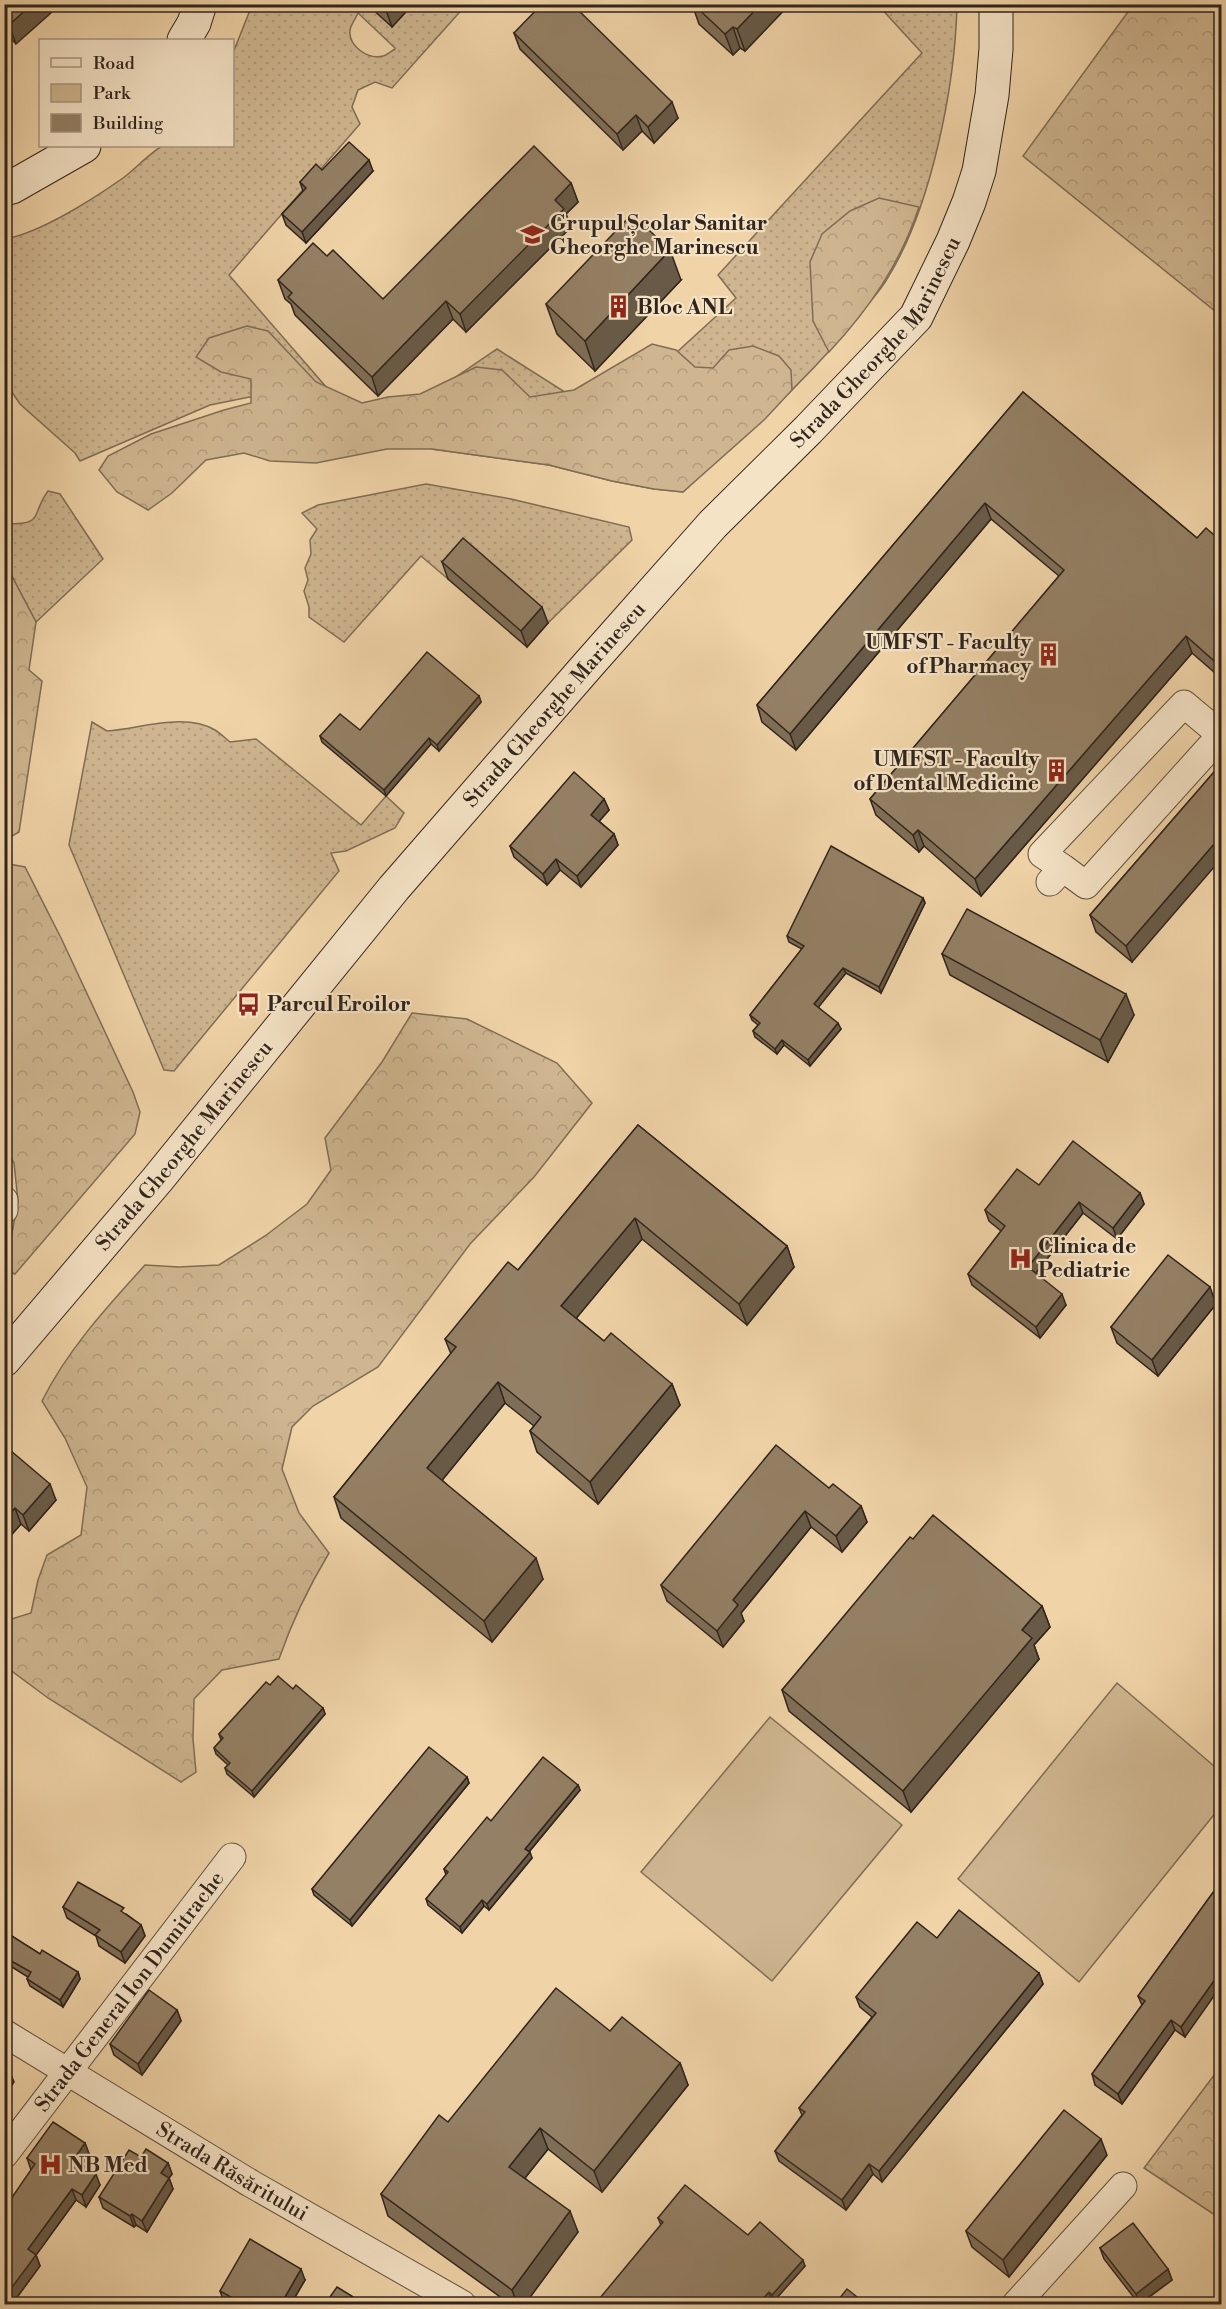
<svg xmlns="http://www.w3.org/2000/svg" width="1226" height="2309" viewBox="0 0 1226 2309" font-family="'Libre Bodoni',serif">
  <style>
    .green { fill: url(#green-dots); stroke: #806d56; stroke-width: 1.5; fill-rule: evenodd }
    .forest { fill: url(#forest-crowns); stroke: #806d56; stroke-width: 1.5 }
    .pitch { fill: #cfb690; stroke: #806d56; stroke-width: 1.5 }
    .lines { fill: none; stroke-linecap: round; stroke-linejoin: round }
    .street-casing { stroke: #60503f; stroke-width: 29 }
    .secondary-casing { stroke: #30241c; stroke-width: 35 }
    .street { stroke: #f5e3c6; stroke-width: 27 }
    .secondary { stroke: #f5e3c6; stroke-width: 33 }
    .wall { fill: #7f6e57; stroke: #30241c; stroke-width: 1.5 }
    .shaded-wall { fill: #685a47; stroke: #30241c; stroke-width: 1.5 }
    .building { fill: #948065; stroke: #30241c; stroke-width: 1.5 }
    .labels { text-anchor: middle; stroke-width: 4.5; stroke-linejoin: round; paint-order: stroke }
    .poi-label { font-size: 21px; font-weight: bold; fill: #30241c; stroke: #f5e3c6; text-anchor: start }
    .street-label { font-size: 21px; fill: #30241c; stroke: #f5e3c6 }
  </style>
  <defs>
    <pattern id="green-dots" width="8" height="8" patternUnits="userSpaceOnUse" patternTransform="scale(1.5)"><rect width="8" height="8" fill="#cfb690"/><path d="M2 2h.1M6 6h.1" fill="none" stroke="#b29c7c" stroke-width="1.8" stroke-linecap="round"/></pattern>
    <pattern id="forest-crowns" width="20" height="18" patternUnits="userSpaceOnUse" patternTransform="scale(1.5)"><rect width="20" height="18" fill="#cfb690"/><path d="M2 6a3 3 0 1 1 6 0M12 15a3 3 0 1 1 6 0" fill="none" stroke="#b29c7c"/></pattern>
  </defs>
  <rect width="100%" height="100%" fill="#f0d4a8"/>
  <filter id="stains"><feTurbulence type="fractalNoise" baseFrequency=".00333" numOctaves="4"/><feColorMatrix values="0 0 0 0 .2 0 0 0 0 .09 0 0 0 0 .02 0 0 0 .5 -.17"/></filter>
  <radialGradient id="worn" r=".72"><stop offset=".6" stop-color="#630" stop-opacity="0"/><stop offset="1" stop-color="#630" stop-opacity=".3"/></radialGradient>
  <g class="green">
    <path d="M252 5H466L392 88 375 82 358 90 352 107 360 124 229 275 347 411 260 395 210 405 80 461 75 453 20 404 5 382V325L8 320 5 314V239C40 233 93 199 123 178 133 171 154 149 163 146 173 142 219 146 232 146L233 53ZM358 13 395 48V49C391 51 387 55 383 56 368 60 348 46 350 30 351 24 356 18 358 13Z"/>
    <path d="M878 5H957C955 87 931 209 887 279 880 291 870 301 862 312 810 379 745 434 683 492L654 489 612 481 549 465 432 449 450 381 497 349 574 398 677 352 736 298 718 275 922 53Z"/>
    <path d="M426 484 511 499 629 527 632 540 548 623 468 555 448 579 421 556 344 642 309 617V607L304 591 308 580 305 568 311 554 310 540 317 529 302 513 318 505Z"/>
    <path d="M48 491 60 494 103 559 36 622 5 563 4 524C45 525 30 516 48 491Z"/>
    <path d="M92 722 107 731C140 729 184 712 215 730 220 733 225 738 230 742L256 739 361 825 386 796 404 813 395 828 346 851 331 853 339 871 174 1071 164 1070 69 845Z"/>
  </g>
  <g class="forest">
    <path d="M1133 5H1221V316L1023 156Z"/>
    <path d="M879 198 919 207C900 264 870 308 829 352L813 321 810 262 822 234 850 211Z"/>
    <path d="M247 326 268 331 316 382 362 403 388 397 420 394 476 367 502 370 530 397 574 390 652 344 676 350 695 367 713 368 729 350 753 346 779 356 791 370 792 390 765 419 683 492 654 489 612 481 549 465 432 449H387L316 463 270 461 244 453 206 460 172 493 148 510 117 492 99 470 108 456 151 434 224 410 251 403V379L221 372 196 357 209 338Z"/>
    <path d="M5 563 36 622 29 670 42 681 19 832 5 840Z"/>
    <path d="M9 864 25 867 62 940 133 1092 140 1112 135 1134 15 1274 5 1270 18 1201 14 1163 4 1146V865Z"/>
    <path d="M412 1013 467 1019 557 1063 592 1103 534 1177 470 1244 378 1367 313 1406 292 1427 282 1469 299 1513 329 1553C308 1588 292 1621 279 1659L222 1670 194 1699 193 1739 196 1772 181 1782 48 1698 5 1666V1621L31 1613 38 1580 47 1555 81 1535 87 1487 65 1438 42 1401C68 1349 107 1307 145 1265L179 1267 219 1265 265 1236 307 1204 331 1170 325 1138 382 1062Z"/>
    <path d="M1221 2066V2219L1144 2168Z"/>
  </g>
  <g class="pitch">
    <path d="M1117 1683 1221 1772V1806L1079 1982 958 1879Z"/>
    <path d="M770 1717 902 1825 772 1981 641 1872Z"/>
  </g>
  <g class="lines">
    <defs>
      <g id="street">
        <path d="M1050 882 1063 868 1086 885 1221 735 1184 704 1042 854 1063 868"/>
        <path d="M4 1200V1210"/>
        <path id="s1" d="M4 2033 250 2183 462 2304"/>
        <path id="s2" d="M4 2155 232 1857"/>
        <path d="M1016 2304 1123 2186"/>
      </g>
      <g id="secondary">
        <path d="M184 40 194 23 200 4"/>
        <path d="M4 189 12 187 84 146"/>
        <path id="s3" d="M4 1360 157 1180 394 888 588 665 713 524 808 430 916 317 953 241 969 202 979 171 992 95 996 49V4"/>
      </g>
    </defs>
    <use href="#street" class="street-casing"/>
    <use href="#secondary" class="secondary-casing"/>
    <use href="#street" class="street"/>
    <use href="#secondary" class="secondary"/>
  </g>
  <g class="wall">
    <path d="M4 4 16 44 4 31Z"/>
    <path d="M370 4H413L392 27 370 7Z"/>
    <path d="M692 4H790L745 51 740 48 733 55 699 24Z"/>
    <path d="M514 33 678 118 654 143 642 131 623 150 520 49Z"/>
    <path d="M322 170 373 171 306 243 286 225 282 214 303 191 300 182Z"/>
    <path d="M571 183 578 202 566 214 571 227 466 332 453 319 378 396 295 315 291 304 285 299 278 280 327 256 383 299Z"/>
    <path d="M681 280 595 371 557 334 546 304Z"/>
    <path d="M1023 392 1197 538 1221 541V678L1192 653 981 896 924 846 919 852 876 815 870 799 1059 576 991 519 796 750 762 722 757 705Z"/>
    <path d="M442 562 548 623 527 647 448 579Z"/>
    <path d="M479 696 481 702 439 751 431 744 386 796 322 742 320 736 360 730Z"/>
    <path d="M1221 764 1132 962 1096 932 1090 915Z"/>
    <path d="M604 799 609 810 599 821 614 834 618 845 581 887 560 870 547 885 514 857 510 846Z"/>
    <path d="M923 898 925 903 881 993 846 973 818 1007 841 1029 810 1066 784 1045 777 1054 755 1037 753 1031 758 1025 752 1020 750 1015 802 949 789 942 787 936Z"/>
    <path d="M942 954 1134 1015 1108 1062 950 975Z"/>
    <path d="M638 1125 787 1246 794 1267 747 1325 642 1239 576 1318 604 1341 672 1384 680 1405 598 1504 537 1452 530 1431 534 1426 505 1403 442 1480 543 1579 492 1642 341 1518 334 1497 451 1354 445 1339 518 1270Z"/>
    <path d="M1039 1185 1140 1193 1144 1204 1117 1239 1083 1213 1036 1273 1066 1305 1040 1338 972 1285 968 1274 1001 1231 989 1221 985 1210Z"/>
    <path d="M1216 1304 1158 1376 1117 1343 1111 1327Z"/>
    <path d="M4 1445 56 1500 29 1531 21 1524 4 1543Z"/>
    <path d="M829 1488 861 1506 867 1522 842 1552 811 1527 741 1613 744 1621 723 1647 667 1601 661 1585Z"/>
    <path d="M913 1539 1042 1606 1050 1627 1034 1645 1039 1659 911 1812 789 1711 782 1690Z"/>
    <path d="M270 1685 293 1689 323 1708 325 1714 254 1797 227 1774 225 1768 228 1765 216 1754 214 1748 221 1740 219 1734Z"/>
    <path d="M467 1777 469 1783 352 1926 314 1895 312 1889Z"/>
    <path d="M578 1785 580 1790 529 1852 532 1858 489 1910 484 1906 462 1933 428 1905 426 1899 446 1875 444 1869 491 1821Z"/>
    <path d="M1217 1887 1185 2037 1175 2030 1122 2104 1095 2085 1092 2074 1142 2005 1138 1996Z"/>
    <path d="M63 1907 126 1914 141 1925 145 1936 125 1963 99 1946 96 1936 67 1918Z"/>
    <path d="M8 1919 10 1926 6 1933 40 1954 78 1972 80 1979 63 2007 30 1986 27 1979 28 1977 4 1962V1920Z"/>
    <path d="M937 1938 1039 1973 1043 1984 882 2182 873 2174 846 2210 779 2161 775 2151 802 2115 799 2108 872 2017 860 2007 856 1997Z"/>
    <path d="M177 2010 181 2021 142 2075 114 2055 110 2044Z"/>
    <path d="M610 2031 680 2063 688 2085 602 2192 548 2149 525 2178 578 2232 525 2304H510L388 2216 381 2194 448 2122Z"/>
    <path d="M85 2143 89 2154 82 2165 100 2185 86 2207 76 2200 36 2255 40 2266 12 2304 31 2170 27 2158Z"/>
    <path d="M1107 2155 1009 2277 972 2247 966 2231Z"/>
    <path d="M141 2157 168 2163 172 2174 169 2178 173 2189 147 2232 136 2225 134 2227 103 2208 99 2197Z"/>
    <path d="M658 2218 748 2235 805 2266 774 2301 661 2225Z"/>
    <path d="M1100 2248 1168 2269 1172 2280 1140 2304H1139L1104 2259Z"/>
    <path d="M305 2280 291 2304H229L224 2302 220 2291Z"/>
  </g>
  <g class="shaded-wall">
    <path d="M32 4H61L16 44 9 25Z"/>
    <path d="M392 4H413L392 27 386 10Z"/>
    <path d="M761 4H790L745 51 737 29Z"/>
    <path d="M733 27 740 48 733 55 725 34Z"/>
    <path d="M672 102 678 118 654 143 648 127Z"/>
    <path d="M636 115 642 131 623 150 617 134Z"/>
    <path d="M369 160 373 171 306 243 302 232Z"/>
    <path d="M571 183 578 202 566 214 571 227 466 332 460 314 555 200Z"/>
    <path d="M670 250 681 280 595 371 585 341Z"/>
    <path d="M446 301 453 319 378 396 372 377Z"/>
    <path d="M985 503 991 519 796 750 790 734Z"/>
    <path d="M542 607 548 623 527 647 521 631Z"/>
    <path d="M1186 636 1192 653 981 896 975 879Z"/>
    <path d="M479 696 481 702 439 751 437 745Z"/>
    <path d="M429 738 431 744 386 796 384 790Z"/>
    <path d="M604 799 609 810 595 826 591 815Z"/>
    <path d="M918 830 924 846 919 852 913 835Z"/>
    <path d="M614 834 618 845 581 887 577 876Z"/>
    <path d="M1221 836V859L1132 962 1126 946Z"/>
    <path d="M556 859 560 870 547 885 543 874Z"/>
    <path d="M923 898 925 903 881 993 879 987Z"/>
    <path d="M843 968 846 973 817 1009 814 1004Z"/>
    <path d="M1126 994 1134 1015 1108 1062 1100 1040Z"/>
    <path d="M838 1023 841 1029 810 1066 808 1060Z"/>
    <path d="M782 1040 784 1045 777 1054 775 1049Z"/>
    <path d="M1140 1193 1144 1204 1117 1239 1113 1228Z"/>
    <path d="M1079 1202 1083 1213 1032 1278 1028 1267Z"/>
    <path d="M635 1218 642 1239 569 1327 561 1306Z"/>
    <path d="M787 1246 794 1267 747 1325 739 1304Z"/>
    <path d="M1210 1287 1216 1304 1158 1376 1152 1360Z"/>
    <path d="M1062 1294 1066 1305 1040 1338 1036 1327Z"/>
    <path d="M498 1382 505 1403 435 1489 427 1468Z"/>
    <path d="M672 1384 680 1405 598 1504 590 1482Z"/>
    <path d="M50 1484 56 1500 29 1531 23 1515Z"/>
    <path d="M861 1506 867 1522 842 1552 836 1536Z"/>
    <path d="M15 1508 21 1524 4 1543V1520Z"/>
    <path d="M805 1511 811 1527 741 1613 744 1621 723 1647 717 1631 733 1600Z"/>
    <path d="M536 1558 543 1579 492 1642 484 1621Z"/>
    <path d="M1042 1606 1050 1627 1034 1645 1039 1659 911 1812 903 1791 1022 1630Z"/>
    <path d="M323 1708 325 1714 254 1797 252 1791Z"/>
    <path d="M467 1777 469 1783 352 1926 350 1920Z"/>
    <path d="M578 1785 580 1790 527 1854 525 1849Z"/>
    <path d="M530 1852 532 1858 489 1910 487 1904Z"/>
    <path d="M482 1900 484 1906 462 1933 460 1927Z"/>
    <path d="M8 1919 10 1926 4 1936V1924Z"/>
    <path d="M141 1925 145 1936 125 1963 121 1952Z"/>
    <path d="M1221 1971V1986L1185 2037 1181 2027Z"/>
    <path d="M78 1972 80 1979 63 2007 60 2000Z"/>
    <path d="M1039 1973 1043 1984 882 2182 879 2171Z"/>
    <path d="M177 2010 181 2021 142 2075 138 2064Z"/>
    <path d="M1171 2020 1175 2030 1122 2104 1118 2094Z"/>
    <path d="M680 2063 688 2085 602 2192 594 2171Z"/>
    <path d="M9 2070 14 2082 4 2098V2078Z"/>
    <path d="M540 2128 548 2149 517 2188 509 2167Z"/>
    <path d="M1101 2139 1107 2155 1009 2277 1003 2260Z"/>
    <path d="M85 2143 89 2154 78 2170 74 2159Z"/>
    <path d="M168 2163 172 2174 165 2184 161 2173Z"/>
    <path d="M869 2164 873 2174 846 2210 842 2200Z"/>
    <path d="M96 2174 100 2185 86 2207 82 2195Z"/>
    <path d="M169 2178 173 2189 147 2232 142 2221Z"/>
    <path d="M72 2189 76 2200 36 2255 40 2266 12 2304H4V2298L28 2249Z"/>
    <path d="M570 2211 578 2232 525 2304H517L512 2290Z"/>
    <path d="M132 2214 136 2225 134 2227 130 2216Z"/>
    <path d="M803 2260 805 2266 774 2301 772 2295Z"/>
    <path d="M301 2269 305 2280 291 2304H281Z"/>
    <path d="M1168 2269 1172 2280 1139 2304 1136 2294Z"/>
    <path d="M769 2292 771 2298 765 2304H758Z"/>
  </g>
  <g class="building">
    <path d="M4 4H32L9 25 4 20Z"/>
    <path d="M380 4H392L386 10Z"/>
    <path d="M542 4H572L672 102 648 127 636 115 617 134 514 33Z"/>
    <path d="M693 4H761L737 29 733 27 725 34Z"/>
    <path d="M349 142 369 160 302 232 282 214 306 188 300 182 316 164 322 170Z"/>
    <path d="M534 146 571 183 555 200 564 209 460 314 446 301 372 377 288 297 292 293 278 280 313 243 327 256 333 250 383 299Z"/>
    <path d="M632 214 670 250 585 341 546 304Z"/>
    <path d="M1023 392 1197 538 1206 528 1221 541V667L1186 636 975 879 918 830 913 835 870 799 1064 570 985 503 790 734 757 705Z"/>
    <path d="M463 538 542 607 521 631 442 562Z"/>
    <path d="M427 652 479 696 437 745 429 738 384 790 320 736 340 714 360 730Z"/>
    <path d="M1221 764V836L1126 946 1090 915Z"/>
    <path d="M574 772 604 799 591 815 614 834 577 876 556 859 543 874 510 846Z"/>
    <path d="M831 846 923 898 879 987 843 968 814 1004 838 1023 808 1060 782 1040 775 1049 753 1031 760 1023 750 1015 804 946 787 936Z"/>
    <path d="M967 909 1126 994 1100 1040 942 954Z"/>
    <path d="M638 1125 787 1246 739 1304 635 1218 561 1306 604 1341 611 1333 672 1384 590 1482 530 1431 541 1417 498 1382 427 1468 536 1558 484 1621 334 1497 456 1347 445 1339 508 1262 518 1270Z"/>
    <path d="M1073 1141 1140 1193 1113 1228 1079 1202 1028 1267 1062 1294 1036 1327 968 1274 1005 1226 985 1210 1017 1169 1039 1185Z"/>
    <path d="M1168 1255 1210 1287 1152 1360 1111 1327Z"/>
    <path d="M4 1445 50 1484 23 1515 15 1508 4 1520Z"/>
    <path d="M776 1445 829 1488 833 1484 861 1506 836 1536 805 1511 733 1600 738 1605 717 1631 661 1585Z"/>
    <path d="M933 1515 1042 1606 1022 1630 1032 1638 903 1791 782 1690 910 1537 913 1539Z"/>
    <path d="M278 1676 293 1689 296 1685 323 1708 252 1791 225 1768 230 1763 214 1748 223 1738 219 1734 266 1682 270 1685Z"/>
    <path d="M429 1747 467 1777 350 1920 312 1889Z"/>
    <path d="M543 1757 578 1785 525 1849 530 1852 487 1904 482 1900 460 1927 426 1899 448 1872 444 1869 487 1817 491 1821Z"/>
    <path d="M78 1882 124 1908 121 1911 141 1925 121 1952 95 1935 100 1930 63 1907Z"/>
    <path d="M1217 1887 1219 1890 1221 1887V1971L1181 2027 1171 2020 1118 2094 1092 2074 1145 2001 1138 1996Z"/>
    <path d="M959 1910 1039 1973 879 2171 869 2164 842 2200 775 2151 805 2112 799 2108 876 2013 856 1997 917 1922 937 1938Z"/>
    <path d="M4 1931 40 1954 42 1950 78 1972 60 2000 27 1979 31 1972 4 1957Z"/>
    <path d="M556 1988 610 2031 622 2017 680 2063 594 2171 540 2128 509 2167 570 2211 512 2290 381 2194 439 2115 448 2122Z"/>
    <path d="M149 1990 177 2010 138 2064 110 2044Z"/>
    <path d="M4 2067 9 2070 4 2078Z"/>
    <path d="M1064 2110 1101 2139 1003 2260 966 2231Z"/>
    <path d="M53 2122 85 2143 74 2159 96 2174 82 2195 72 2189 28 2249 36 2255 4 2298V2209L35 2164 27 2158Z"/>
    <path d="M146 2149 168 2163 161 2173 169 2178 142 2221 132 2214 130 2216 99 2197 129 2150 141 2157Z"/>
    <path d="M685 2185 748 2235 760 2222 803 2260 772 2295 769 2292 758 2304H595L663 2222 658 2218Z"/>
    <path d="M1133 2223 1168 2269 1136 2294 1100 2248Z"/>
    <path d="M250 2239 301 2269 281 2304H243L220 2291Z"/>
    <path d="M337 2287 363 2303 362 2304H325Z"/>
    <path d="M847 2289 866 2304H835Z"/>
  </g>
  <defs>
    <symbol id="school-bare" viewBox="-9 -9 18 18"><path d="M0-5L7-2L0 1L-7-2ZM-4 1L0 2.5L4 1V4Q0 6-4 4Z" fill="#8f2418" stroke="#f5e3c6" stroke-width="2.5" paint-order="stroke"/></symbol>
    <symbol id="building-bare" viewBox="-9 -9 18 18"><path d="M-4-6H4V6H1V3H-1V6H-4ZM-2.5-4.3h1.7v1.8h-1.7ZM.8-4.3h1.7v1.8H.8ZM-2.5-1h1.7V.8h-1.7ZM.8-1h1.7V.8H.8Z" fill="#8f2418" stroke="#f5e3c6" stroke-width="2.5" paint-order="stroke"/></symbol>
    <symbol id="bus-bare" viewBox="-9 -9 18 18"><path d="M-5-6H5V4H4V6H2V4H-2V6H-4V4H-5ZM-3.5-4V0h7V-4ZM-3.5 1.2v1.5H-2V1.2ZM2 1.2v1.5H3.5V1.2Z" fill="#8f2418" stroke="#f5e3c6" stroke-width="2.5" paint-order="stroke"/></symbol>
    <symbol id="hospital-bare" viewBox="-9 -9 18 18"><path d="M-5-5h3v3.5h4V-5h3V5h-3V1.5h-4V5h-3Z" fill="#8f2418" stroke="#f5e3c6" stroke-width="2.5" paint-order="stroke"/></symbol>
  </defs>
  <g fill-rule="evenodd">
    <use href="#school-bare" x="516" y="218" width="33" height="33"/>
    <use href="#building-bare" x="602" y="290" width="33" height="33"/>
    <use href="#building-bare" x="1032" y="638" width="33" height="33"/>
    <use href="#building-bare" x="1040" y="754" width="33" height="33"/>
    <use href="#bus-bare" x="232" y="988" width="33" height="33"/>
    <use href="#hospital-bare" x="1004" y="1242" width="33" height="33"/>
    <use href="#hospital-bare" x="34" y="2148" width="33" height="33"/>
  </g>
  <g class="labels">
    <g class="poi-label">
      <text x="550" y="230">Grupul Școlar Sanitar<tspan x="550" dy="24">Gheorghe Marinescu</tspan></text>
      <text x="637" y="314">Bloc ANL</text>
      <text x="1031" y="649" text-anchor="end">UMFST - Faculty<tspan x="1031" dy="24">of Pharmacy</tspan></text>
      <text x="1039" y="766" text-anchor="end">UMFST - Faculty<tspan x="1039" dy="24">of Dental Medicine</tspan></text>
      <text x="267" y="1011">Parcul Eroilor</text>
      <text x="1038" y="1253">Clinica de<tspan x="1038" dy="24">Pediatrie</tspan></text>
      <text x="68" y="2172">NB Med</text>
    </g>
    <g class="street-label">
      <text dy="7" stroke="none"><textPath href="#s3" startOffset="1342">Strada Gheorghe Marinescu</textPath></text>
      <text dy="7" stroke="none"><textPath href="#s3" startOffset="856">Strada Gheorghe Marinescu</textPath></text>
      <text dy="7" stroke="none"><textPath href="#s3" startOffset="280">Strada Gheorghe Marinescu</textPath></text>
      <text dy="7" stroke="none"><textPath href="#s2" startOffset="206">Strada General Ion Dumitrache</textPath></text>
      <text dy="7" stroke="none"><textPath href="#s1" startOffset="267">Strada Răsăritului</textPath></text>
    </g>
  </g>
  <rect width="1226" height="2309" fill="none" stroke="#f0d4a8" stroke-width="24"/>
  <rect x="6" y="6" width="1214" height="2297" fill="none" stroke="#30241c" stroke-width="3"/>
  <rect x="12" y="12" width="1202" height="2285" fill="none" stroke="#30241c" stroke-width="1.5"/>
  <rect x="39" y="39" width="195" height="108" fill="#f5e3c6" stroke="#a69782" stroke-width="1.5"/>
  <rect x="51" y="58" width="30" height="9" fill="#f5e3c6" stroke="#a69782" stroke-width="1.5"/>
  <text x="93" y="69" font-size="18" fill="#30241c">Road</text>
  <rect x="51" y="84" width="30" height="18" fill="#cfb690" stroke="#a69782" stroke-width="1.5"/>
  <text x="93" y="99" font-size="18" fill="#30241c">Park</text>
  <rect x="51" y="114" width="30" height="18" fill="#948065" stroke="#a69782" stroke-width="1.5"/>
  <text x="93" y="129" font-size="18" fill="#30241c">Building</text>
  <rect width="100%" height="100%" filter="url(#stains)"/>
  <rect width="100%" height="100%" fill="url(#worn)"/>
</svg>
